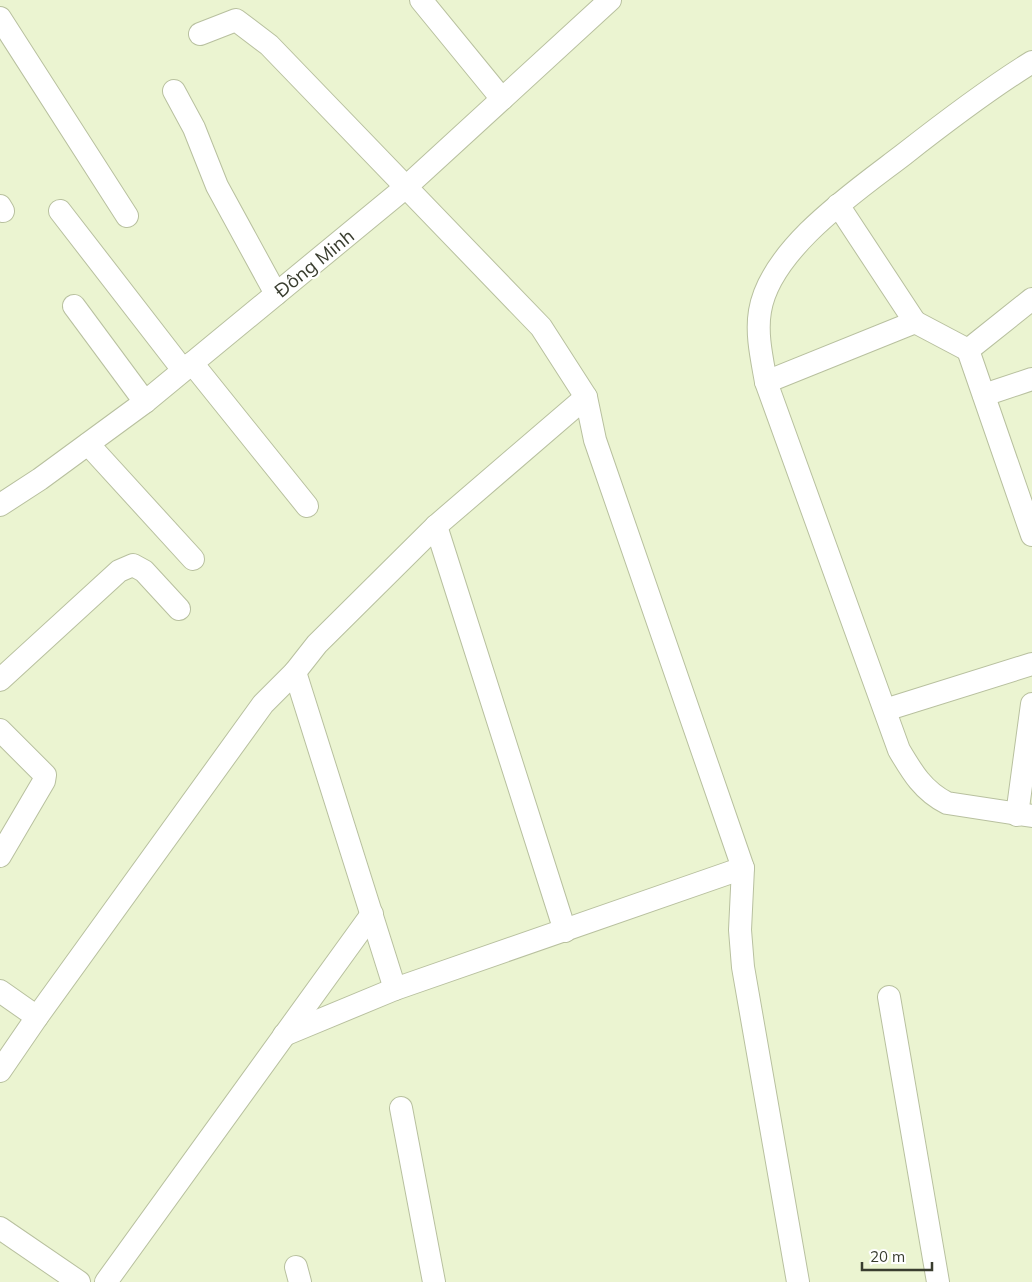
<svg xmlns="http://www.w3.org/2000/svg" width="1032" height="1282" viewBox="0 0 1032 1282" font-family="Mulish,sans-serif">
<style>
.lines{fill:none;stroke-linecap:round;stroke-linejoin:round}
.minor-casing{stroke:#b8c09f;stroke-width:24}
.minor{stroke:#fff;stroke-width:22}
.labels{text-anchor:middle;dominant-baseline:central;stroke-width:4.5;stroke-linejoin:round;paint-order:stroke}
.street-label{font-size:19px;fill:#393d2f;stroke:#fff}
</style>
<rect width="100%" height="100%" fill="#ebf4d1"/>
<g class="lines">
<defs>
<g id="minor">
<polyline points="421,0 502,99"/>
<polyline points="0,18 127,216"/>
<polyline points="200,34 236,20 269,45 541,327 586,397 595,440 743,868 740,930 743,967 798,1282"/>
<path d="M1032 62C987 90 945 122 903 155 856 191 770 249 760 311 756 334 762 359 766 382L899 750C912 772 923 791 947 803L1032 816"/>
<polyline points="174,91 194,128 217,186 276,294"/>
<polyline points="838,205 915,322"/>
<polyline points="0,206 3,211"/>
<polyline points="60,211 183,370"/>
<polyline points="74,306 145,402"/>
<polyline points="968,350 1032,535"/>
<polyline points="192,363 307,506"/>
<polyline points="766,382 915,322 968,350 1032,299"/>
<polyline points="984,395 1032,379"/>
<polyline points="88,444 193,559"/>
<polyline points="0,505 40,479 145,402 406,187 610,0"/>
<polyline points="436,526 565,931"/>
<polyline points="295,672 395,989"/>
<polyline points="0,680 119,571 133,565 144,571 179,609"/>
<polyline points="885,710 1032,664"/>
<polyline points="0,730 45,775 44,781 0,856"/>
<polyline points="1017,815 1032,704"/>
<polyline points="0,991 37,1017"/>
<polyline points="889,997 938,1282"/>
<polyline points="284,1035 395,989 743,868"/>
<polyline points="0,1071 37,1017 263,704 295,672 317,644 436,526 586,397"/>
<polyline points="401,1108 434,1282"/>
<polyline points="0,1228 79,1282"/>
<polyline points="296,1267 300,1282"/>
<polyline points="106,1282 372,914"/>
</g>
</defs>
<use href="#minor" class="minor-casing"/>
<use href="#minor" class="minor"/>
</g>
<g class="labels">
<g class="street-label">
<text transform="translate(314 263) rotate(-39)">Đông Minh</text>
</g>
</g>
<path d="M862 1262v8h70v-8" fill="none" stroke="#393d2f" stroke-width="2.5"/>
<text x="870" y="1262" font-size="15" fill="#393d2f" stroke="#ffffff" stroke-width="4" paint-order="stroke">20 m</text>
</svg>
